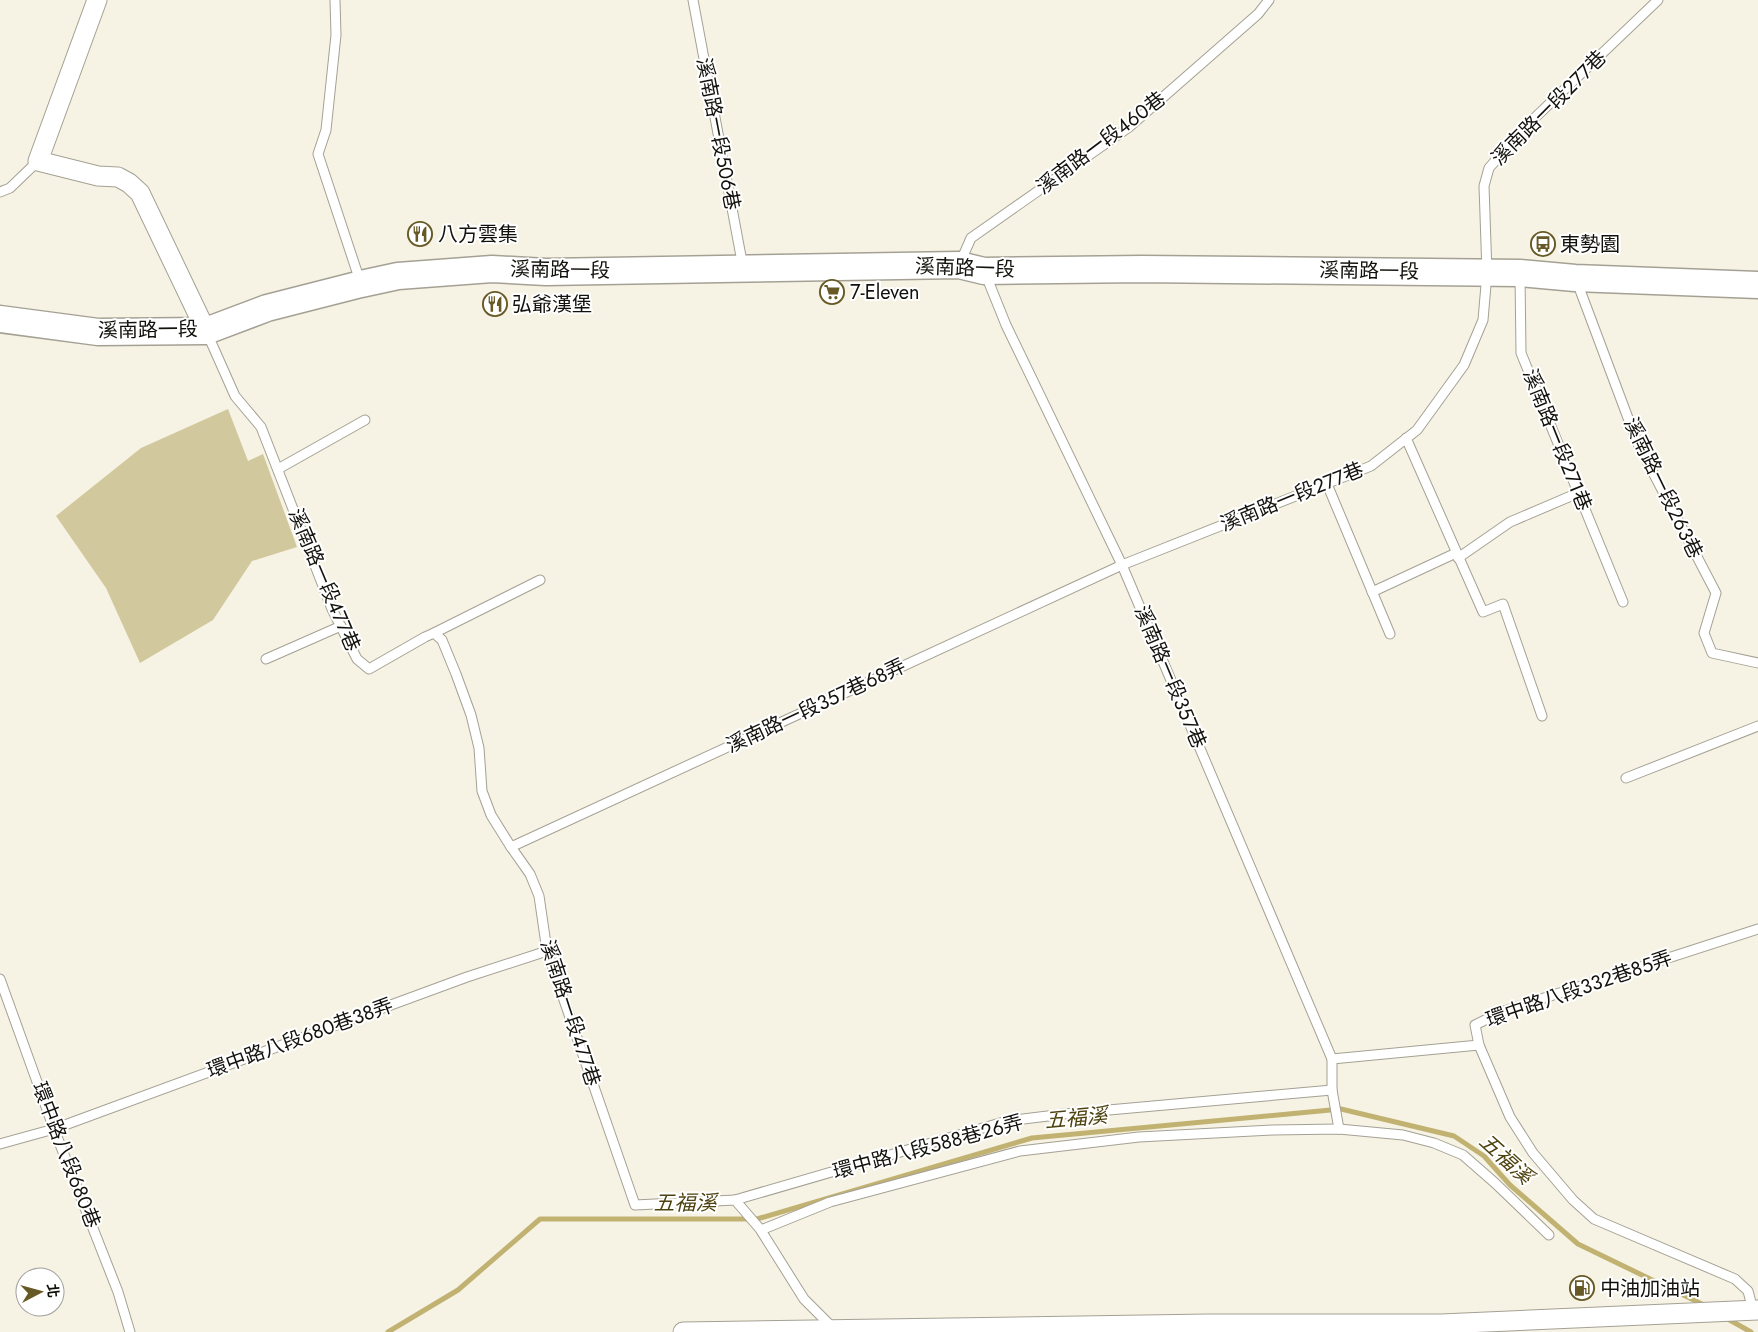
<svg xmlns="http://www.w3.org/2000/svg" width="1758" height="1332" viewBox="0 0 1758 1332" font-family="Jost,'Noto Sans TC',sans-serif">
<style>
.green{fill:#d2c89d}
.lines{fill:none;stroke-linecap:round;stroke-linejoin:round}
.stream{stroke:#c1b272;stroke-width:5}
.service-casing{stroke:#a4a194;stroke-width:11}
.minor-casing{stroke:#a4a194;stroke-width:21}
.secondary-casing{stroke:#a4a194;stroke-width:29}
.service{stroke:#fff;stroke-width:9}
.minor{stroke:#fff;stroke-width:19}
.secondary{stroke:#fff;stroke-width:26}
.labels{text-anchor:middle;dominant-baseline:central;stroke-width:4;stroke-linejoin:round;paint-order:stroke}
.street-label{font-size:20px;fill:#12110c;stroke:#fff}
.poi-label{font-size:20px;fill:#12110c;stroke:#fff;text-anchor:start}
.water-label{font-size:21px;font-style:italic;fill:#4e4310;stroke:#fff}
</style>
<rect width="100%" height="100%" fill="#f6f3e4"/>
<polygon class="green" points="228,409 248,461 263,454 297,547 252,561 213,620 140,663 106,588 56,516 141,448"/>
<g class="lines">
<g class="stream">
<polyline points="1726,1318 1751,1332"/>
<polyline points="388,1332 458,1290 540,1219 757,1219 1032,1138 1341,1109 1454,1136 1484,1156 1510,1185 1578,1244 1706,1306"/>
</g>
<defs>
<g id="service">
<polyline points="335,0 336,35 326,130 318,154 360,281"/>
<polyline points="693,0 743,267"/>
<polyline points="0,192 10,188 38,161"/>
<polyline points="960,263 971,238 1129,127 1258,14 1269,0"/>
<polyline points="985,273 1006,325 1122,565 1332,1059 1332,1090 1339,1129"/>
<polyline points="1520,276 1521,353 1623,602"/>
<polyline points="1577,282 1637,442 1716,593 1704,633 1712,653 1758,663"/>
<polyline points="207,333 235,396 261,427 332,609 357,659 369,669 425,637 434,633 442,640 456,674 471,715 479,748 482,791 491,815 511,847 530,874 539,896 547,951 635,1205 735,1200 760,1229 804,1299 833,1328"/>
<polyline points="1406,438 1483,612 1503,604 1542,716"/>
<polyline points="278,469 365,420"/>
<polyline points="1327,484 1390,634"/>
<polyline points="1458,558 1510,522 1578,493"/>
<polyline points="1372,592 1456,553"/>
<polyline points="434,633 540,580"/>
<polyline points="266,659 341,626"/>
<polyline points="1626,778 1758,726"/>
<polyline points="511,847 1122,565 1371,466 1417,430 1464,365 1483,320 1487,273 1484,186 1489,168 1523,129 1658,0"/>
<polyline points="0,979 54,1129 118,1292 130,1332"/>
<polyline points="1479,1045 1510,1117 1533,1153 1573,1200 1594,1219 1735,1279 1748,1291 1753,1310"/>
<polyline points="1332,1059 1479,1045 1475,1025 1501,1012 1758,929"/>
<polyline points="0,1144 54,1129 467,977 547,951"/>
<polyline points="735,1200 1007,1121 1064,1114 1332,1090"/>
<polyline points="761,1230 830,1202 1020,1151 1139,1137 1273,1130 1339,1129 1403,1135 1434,1143 1463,1155 1495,1183 1549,1235"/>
</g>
<g id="minor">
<polyline points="97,0 38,161 98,176 118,177 129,183 140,193 206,331"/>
<polyline points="683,1332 1208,1324 1441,1324 1758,1310"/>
</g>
<polyline id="secondary" points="0,319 98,332 206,331 267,308 361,284 398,276 492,269 546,272 959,265 984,271 1142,269 1520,273 1575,278 1758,285"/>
</defs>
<use href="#service" class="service-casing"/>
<use href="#minor" class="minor-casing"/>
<use href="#secondary" class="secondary-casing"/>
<use href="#service" class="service"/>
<use href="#minor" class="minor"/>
<use href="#secondary" class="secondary"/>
</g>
<defs>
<symbol id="restaurant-ring" viewBox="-11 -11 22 22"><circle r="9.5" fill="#fff" stroke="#665926" stroke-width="1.5"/><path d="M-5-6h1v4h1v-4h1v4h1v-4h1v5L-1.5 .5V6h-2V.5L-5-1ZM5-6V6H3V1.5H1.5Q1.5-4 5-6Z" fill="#665926"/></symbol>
<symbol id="bus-ring" viewBox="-11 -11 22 22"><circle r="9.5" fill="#fff" stroke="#665926" stroke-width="1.5"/><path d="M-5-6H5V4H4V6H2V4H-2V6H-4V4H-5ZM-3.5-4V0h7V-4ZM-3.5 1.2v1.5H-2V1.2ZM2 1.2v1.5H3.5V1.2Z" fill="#665926"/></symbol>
<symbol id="supermarket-ring" viewBox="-11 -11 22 22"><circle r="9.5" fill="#fff" stroke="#665926" stroke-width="1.5"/><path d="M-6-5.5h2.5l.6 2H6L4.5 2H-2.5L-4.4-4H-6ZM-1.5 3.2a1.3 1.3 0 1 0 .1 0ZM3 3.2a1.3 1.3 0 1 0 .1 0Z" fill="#665926"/></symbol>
<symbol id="fuel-ring" viewBox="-11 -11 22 22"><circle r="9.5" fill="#fff" stroke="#665926" stroke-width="1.5"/><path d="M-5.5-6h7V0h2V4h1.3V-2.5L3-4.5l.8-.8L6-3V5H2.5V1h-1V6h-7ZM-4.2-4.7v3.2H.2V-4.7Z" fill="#665926"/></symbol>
</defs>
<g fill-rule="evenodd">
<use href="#restaurant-ring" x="406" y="220" width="28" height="28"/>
<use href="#bus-ring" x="1529" y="230" width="28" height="28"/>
<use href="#supermarket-ring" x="818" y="278" width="28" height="28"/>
<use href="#restaurant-ring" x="481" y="290" width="28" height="28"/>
<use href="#fuel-ring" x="1568" y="1274" width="28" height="28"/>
</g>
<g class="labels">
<g class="street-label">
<text transform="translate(1549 108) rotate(-45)">溪南路一段277巷</text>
<text transform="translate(718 134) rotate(79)">溪南路一段506巷</text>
<text transform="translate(1101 143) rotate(-37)">溪南路一段460巷</text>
<text transform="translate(965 268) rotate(2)">溪南路一段</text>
<text transform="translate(560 270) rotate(1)">溪南路一段</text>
<text transform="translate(1369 271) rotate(1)">溪南路一段</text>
<text transform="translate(148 330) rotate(-1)">溪南路一段</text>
<text transform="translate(1557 440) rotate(68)">溪南路一段271巷</text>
<text transform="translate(1663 488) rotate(64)">溪南路一段263巷</text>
<text transform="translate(1292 497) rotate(-22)">溪南路一段277巷</text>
<text transform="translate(324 580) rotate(67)">溪南路一段477巷</text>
<text transform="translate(1170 677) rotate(67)">溪南路一段357巷</text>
<text transform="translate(816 706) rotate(-25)">溪南路一段357巷68弄</text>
<text transform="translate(1579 989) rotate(-19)">環中路八段332巷85弄</text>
<text transform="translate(570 1013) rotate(72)">溪南路一段477巷</text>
<text transform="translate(300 1038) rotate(-20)">環中路八段680巷38弄</text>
<text transform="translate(928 1147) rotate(-15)">環中路八段588巷26弄</text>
<text transform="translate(66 1155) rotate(69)">環中路八段680巷</text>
</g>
<g class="poi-label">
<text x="438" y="234">八方雲集</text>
<text x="1560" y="244">東勢園</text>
<text x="850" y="292">7-Eleven</text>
<text x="512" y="304">弘爺漢堡</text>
<text x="1600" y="1288">中油加油站</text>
</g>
<g class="water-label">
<text transform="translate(1076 1118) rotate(-5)">五福溪</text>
<text transform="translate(1506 1159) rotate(42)">五福溪</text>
<text x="685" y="1203">五福溪</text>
</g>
</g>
<g transform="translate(40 1292) rotate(84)"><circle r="24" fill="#ffffff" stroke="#a0a09e"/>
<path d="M0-4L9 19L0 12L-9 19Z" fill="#665926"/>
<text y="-8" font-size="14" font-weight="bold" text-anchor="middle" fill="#12110c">北</text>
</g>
</svg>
